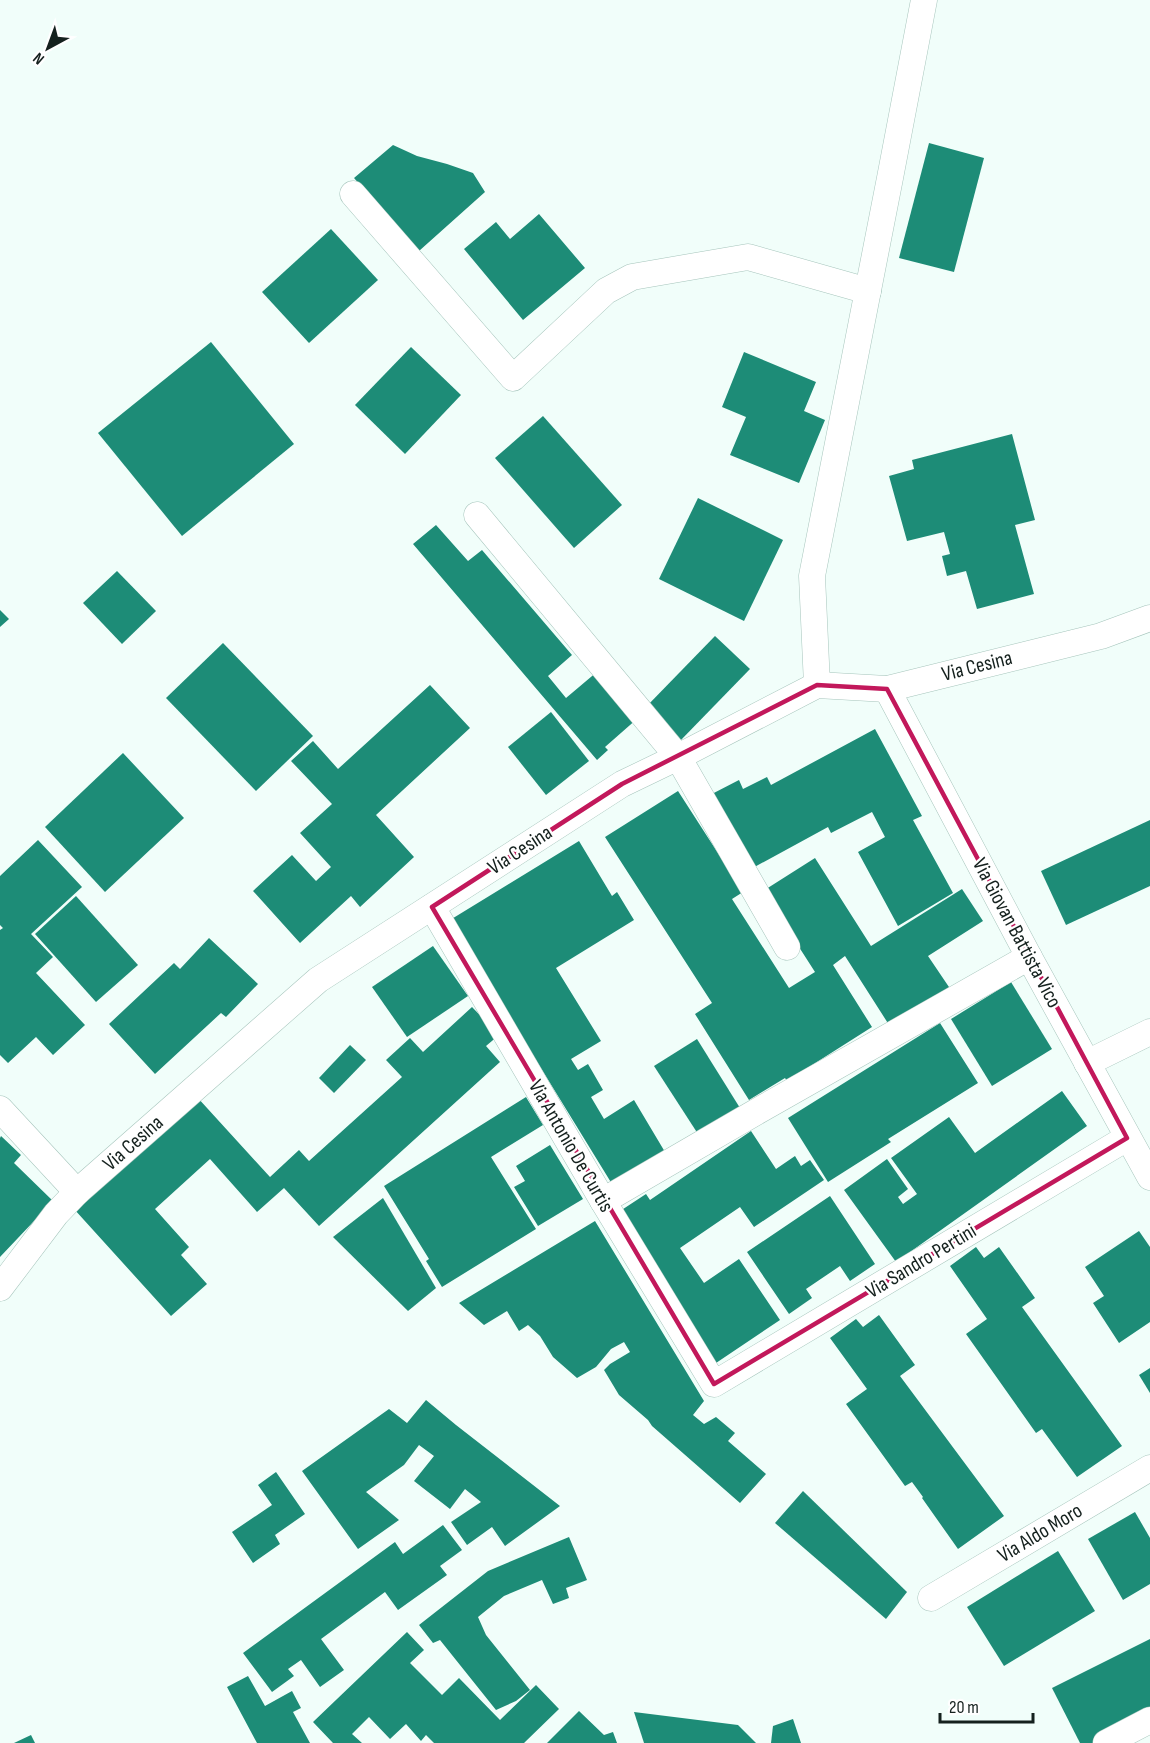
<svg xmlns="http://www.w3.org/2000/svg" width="1150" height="1743" viewBox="0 0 1150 1743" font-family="'Sofia Sans Condensed',sans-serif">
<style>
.building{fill:#1d8c77}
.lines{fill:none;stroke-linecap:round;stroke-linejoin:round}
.street-casing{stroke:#a6c5bc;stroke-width:27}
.street{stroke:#fff;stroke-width:26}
.marked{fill:none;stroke:#c2185b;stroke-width:4.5;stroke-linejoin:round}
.labels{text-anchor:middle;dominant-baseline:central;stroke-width:4.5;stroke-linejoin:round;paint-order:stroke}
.street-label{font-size:21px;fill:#15211e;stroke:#fff}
</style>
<rect width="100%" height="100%" fill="#f1fefa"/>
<g class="building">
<polygon points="929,143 984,158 954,272 899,258"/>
<polygon points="393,145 417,156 447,164 473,173 485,192 419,251 354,178"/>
<polygon points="539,214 585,268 523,320 464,249 496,222 510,239"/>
<polygon points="331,229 378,280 309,343 262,292"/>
<polygon points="211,342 294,444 182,536 98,433"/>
<polygon points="411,347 461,395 405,454 355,405"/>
<polygon points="744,352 816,382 804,411 825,420 799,483 730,455 746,417 722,407"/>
<polygon points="543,416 622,505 574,548 495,458"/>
<polygon points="1012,434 1035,520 1015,525 1034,594 977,609 966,571 947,576 942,556 950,554 944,532 907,541 889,476 914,469 912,460"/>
<polygon points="698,498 783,540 744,621 659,579"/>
<polygon points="436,525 468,561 482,550 572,655 548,676 566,698 598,671 638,718 605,747 608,750 597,760 413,544"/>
<polygon points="117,571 156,611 122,644 83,603"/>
<polygon points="0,610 9,619 0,627"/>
<polygon points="715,636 750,669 680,741 645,708"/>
<polygon points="223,643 313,736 256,791 166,698"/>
<polygon points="430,685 470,728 376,815 414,857 360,907 351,896 300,943 253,891 292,855 316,881 331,867 300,833 332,804 291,761 313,741 338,769"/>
<polygon points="551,712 589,761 546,795 508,747"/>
<polygon points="875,729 922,816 913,820 953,893 898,926 858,852 885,837 872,812 831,833 828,827 749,870 708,796 739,780 743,789 767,777 771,785"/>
<polygon points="123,753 184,818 105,892 45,827"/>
<polygon points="678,791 743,892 732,899 789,988 815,972 763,891 815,858 871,946 962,889 983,921 928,956 951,990 891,1028 845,956 833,965 872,1027 787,1081 785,1078 749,1100 695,1014 712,1003 605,837"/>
<polygon points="1150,820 1150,886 1066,925 1041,871"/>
<polygon points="38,840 82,887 31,934 53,957 36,973 85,1025 53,1055 36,1037 8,1063 0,1055 0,930 3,928 0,925 0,876"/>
<polygon points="579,841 612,896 617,892 634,920 556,968 601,1041 571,1059 578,1070 588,1064 603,1090 591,1097 604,1119 634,1100 665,1152 612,1184 450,920"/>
<polygon points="76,896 138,965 96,1002 35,934"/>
<polygon points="209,938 258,984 226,1017 221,1013 155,1074 109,1024 174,963 180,969"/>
<polygon points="433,946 468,996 407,1037 372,987"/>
<polygon points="1011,982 1052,1049 992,1086 951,1019"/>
<polygon points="472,1007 499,1035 486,1046 500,1062 319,1226 284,1188 257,1212 210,1159 155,1209 189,1247 181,1255 207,1284 171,1316 74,1209 197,1097 270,1177 299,1150 309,1161 402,1077 386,1060 410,1038 423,1052"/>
<polygon points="940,1023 978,1083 888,1139 891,1142 828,1182 788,1118"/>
<polygon points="697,1039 740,1108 698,1134 654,1066"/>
<polygon points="350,1045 366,1060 334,1093 319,1078"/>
<polygon points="1062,1091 1087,1126 896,1262 844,1190 887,1159 908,1189 898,1197 903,1204 917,1194 891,1158 949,1117 975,1153"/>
<polygon points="526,1097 543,1125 491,1157 536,1229 442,1287 426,1261 429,1259 384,1186"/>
<polygon points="751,1131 776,1169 795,1156 801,1166 810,1160 824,1180 754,1227 740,1207 680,1248 704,1283 739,1259 780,1320 716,1363 614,1215 646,1194 650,1200"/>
<polygon points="1,1136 21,1155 14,1163 53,1201 0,1257 0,1138"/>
<polygon points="550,1145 583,1199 538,1226 514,1187 525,1181 516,1166"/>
<polygon points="830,1196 875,1264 850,1281 840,1266 806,1289 812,1298 789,1314 747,1252"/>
<polygon points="383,1198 436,1288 408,1311 333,1237"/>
<polygon points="595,1221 704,1401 693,1415 704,1424 716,1417 735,1433 728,1441 766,1474 740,1503 652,1426 648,1420 619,1395 604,1370 610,1364 630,1352 624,1342 611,1349 596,1367 577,1378 553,1357 540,1336 528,1325 519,1331 507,1311 484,1325 459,1303"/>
<polygon points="1139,1231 1150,1247 1150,1322 1119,1343 1093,1303 1104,1296 1085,1267"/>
<polygon points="976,1247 984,1258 999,1247 1035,1298 1022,1307 1122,1446 1077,1477 1042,1429 1036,1433 966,1334 987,1319 950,1266"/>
<polygon points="879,1315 915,1365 900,1376 1004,1516 958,1549 922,1498 923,1497 912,1482 905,1486 846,1404 867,1389 830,1338 856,1319 863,1327"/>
<polygon points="1150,1368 1150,1393 1139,1375"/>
<polygon points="426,1400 456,1425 560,1506 505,1546 492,1527 467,1545 451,1522 481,1502 465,1489 450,1509 414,1481 434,1456 419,1445 404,1465 366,1492 399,1520 358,1549 302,1471 389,1409 407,1423"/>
<polygon points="276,1472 305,1514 275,1535 280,1544 253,1563 232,1532 272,1505 258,1485"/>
<polygon points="803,1491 907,1592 886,1619 775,1523"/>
<polygon points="1135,1512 1150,1538 1150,1584 1123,1600 1088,1539"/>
<polygon points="443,1525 462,1550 440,1566 447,1575 398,1610 385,1592 321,1639 344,1670 320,1687 301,1660 288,1669 294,1676 272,1692 243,1653 395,1542 403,1554"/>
<polygon points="569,1537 587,1580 566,1588 569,1598 553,1604 542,1580 504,1596 478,1617 486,1635 530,1690 516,1701 496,1710 440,1640 433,1643 419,1625 488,1571"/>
<polygon points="1058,1551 1095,1611 1004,1666 967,1607"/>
<polygon points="407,1632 424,1650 410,1663 442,1695 459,1678 500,1720 536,1685 559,1709 524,1743 434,1743 426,1735 421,1741 406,1724 390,1739 369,1717 352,1734 362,1743 333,1743 313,1722"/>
<polygon points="1150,1639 1150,1718 1104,1743 1080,1743 1052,1688"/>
<polygon points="248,1676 265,1706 292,1691 301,1708 293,1712 310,1743 257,1743 227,1687"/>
<polygon points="579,1711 604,1735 613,1732 617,1743 547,1743"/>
<polygon points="634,1712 738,1725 756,1743 644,1743"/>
<polygon points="793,1719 801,1743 771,1743 773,1726"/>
<polygon points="31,1735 35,1743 14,1743"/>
</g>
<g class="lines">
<defs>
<g id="street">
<polyline points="353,194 513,378 606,291 632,277 748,257 868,291"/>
<polyline points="477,515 678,757 787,947"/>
<polyline points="817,685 812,576 890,178 924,0"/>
<polyline points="887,689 1029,957 1150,1177"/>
<polyline points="432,907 603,1201 714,1384 1127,1138"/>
<polyline points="1087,1063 1150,1032"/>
<polyline points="0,1109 77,1192"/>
<polyline points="603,1201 763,1108 1029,957"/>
<polyline points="0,1288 56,1214 77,1192 318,980 622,784 678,757 817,685 887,689 1101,636 1150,618"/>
<polyline points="931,1598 1150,1468"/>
<polyline points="1106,1743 1150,1720"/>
</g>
</defs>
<use href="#street" class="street-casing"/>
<use href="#street" class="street"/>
</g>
<path class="marked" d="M817 685 887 689 1127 1138 714 1384 432 907 622 784Z"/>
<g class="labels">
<g class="street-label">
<text transform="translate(977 666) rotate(-14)">Via Cesina</text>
<text transform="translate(520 850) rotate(-33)">Via Cesina</text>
<text transform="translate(1017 933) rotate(62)">Via Giovan Battista Vico</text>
<text transform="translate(133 1143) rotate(-41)">Via Cesina</text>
<text transform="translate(571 1146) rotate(60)">Via Antonio De Curtis</text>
<text transform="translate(921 1261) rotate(-31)">Via Sandro Pertini</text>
<text transform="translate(1040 1533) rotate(-31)">Via Aldo Moro</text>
</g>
</g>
<g transform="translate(48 48) rotate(221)" stroke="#ffffff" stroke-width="4.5" paint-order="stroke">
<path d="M0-4.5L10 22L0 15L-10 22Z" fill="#15211e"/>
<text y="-9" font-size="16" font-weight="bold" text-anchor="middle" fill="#15211e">N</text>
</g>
<path d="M940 1713v9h93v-9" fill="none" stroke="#15211e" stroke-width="3"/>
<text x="949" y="1713" font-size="18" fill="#15211e" stroke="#ffffff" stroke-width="4.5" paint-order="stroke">20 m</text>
</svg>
